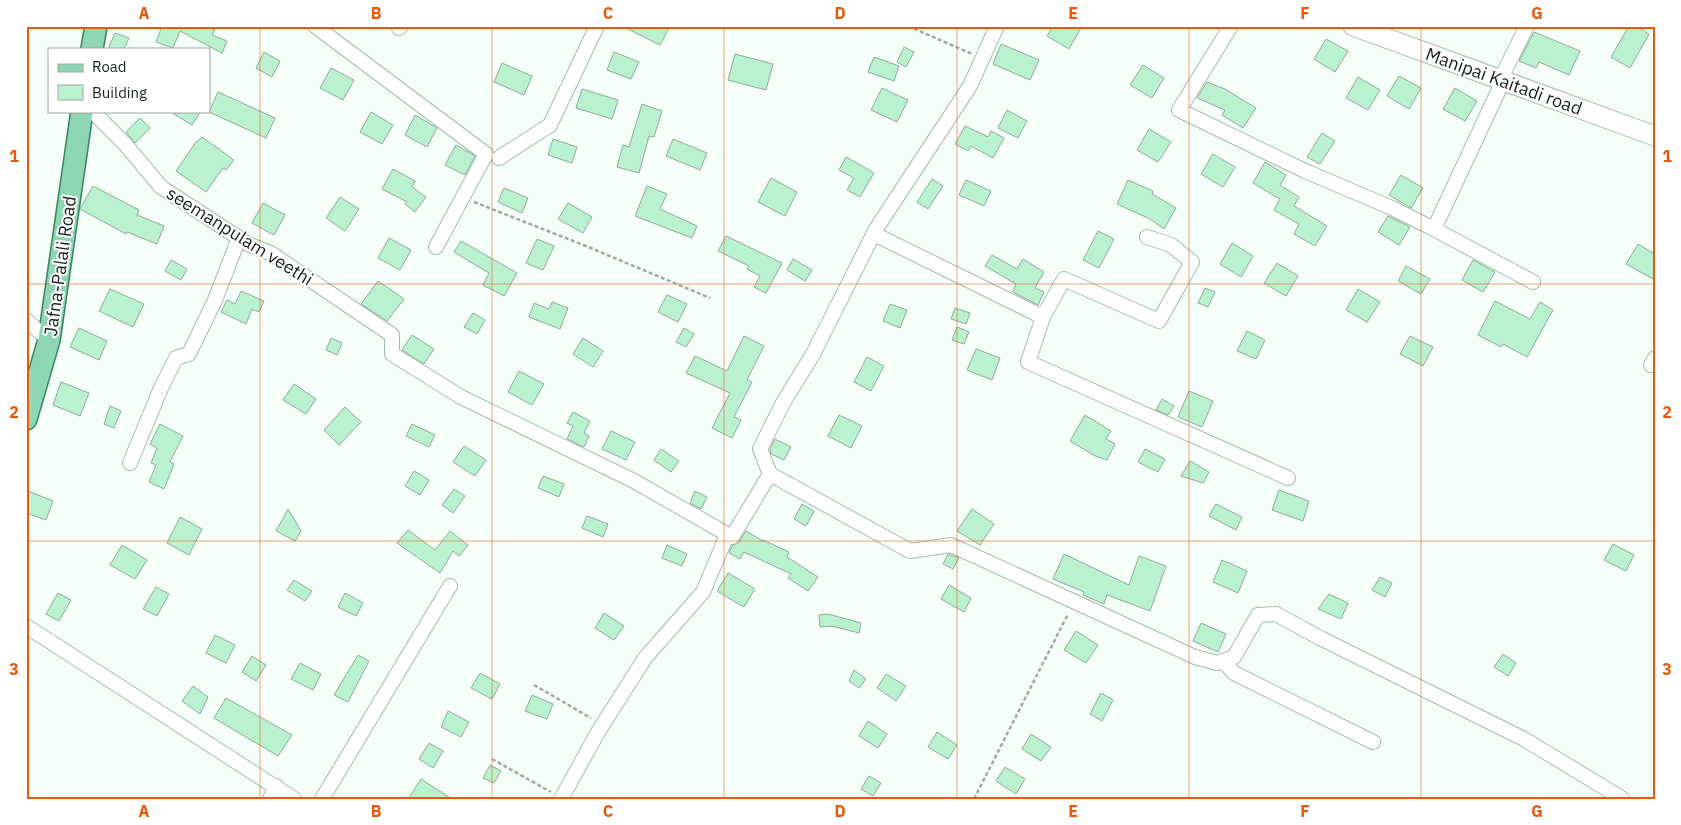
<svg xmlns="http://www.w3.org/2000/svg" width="1681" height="825" viewBox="0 0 1681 825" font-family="'IBM Plex Sans',sans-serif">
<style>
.building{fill:#baf2d0;stroke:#92a89a}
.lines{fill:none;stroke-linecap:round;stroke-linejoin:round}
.street-casing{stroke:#a5bbad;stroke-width:16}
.secondary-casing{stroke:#a5bbad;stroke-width:21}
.primary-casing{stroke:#35845c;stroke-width:24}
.path{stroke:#a0a9a3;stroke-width:2.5;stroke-dasharray:4 2.5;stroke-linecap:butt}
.street{stroke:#fff;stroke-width:14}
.secondary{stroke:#fff;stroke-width:19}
.primary{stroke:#8fd6b3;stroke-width:21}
.grid{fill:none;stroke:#e8590c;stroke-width:1;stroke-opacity:0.55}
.labels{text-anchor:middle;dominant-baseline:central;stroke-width:4;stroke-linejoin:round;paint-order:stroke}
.street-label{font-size:18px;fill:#171f1a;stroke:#fff}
.neatline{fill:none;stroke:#e8590c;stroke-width:2}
.grid-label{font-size:16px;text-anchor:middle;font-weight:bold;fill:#e8590c}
</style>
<rect width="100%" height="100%" fill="#f5fef8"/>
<g class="building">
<polygon points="162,26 206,26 215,30 212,35 227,41 222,53 180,31 173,48 156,42"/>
<polygon points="622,26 670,26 660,45"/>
<polygon points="1053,26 1082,26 1069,49 1047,36"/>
<polygon points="1629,26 1636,26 1649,34 1630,68 1611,57"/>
<polygon points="1534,32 1580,51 1569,75 1539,62 1536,68 1519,61"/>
<polygon points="115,33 129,38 124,49 108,49"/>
<polygon points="1326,39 1348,51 1335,72 1314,59"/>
<polygon points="1001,44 1039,60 1030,80 993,64"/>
<polygon points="904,47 914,52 906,67 897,62"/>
<polygon points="264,52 280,61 272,77 256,68"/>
<polygon points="614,52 639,62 631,79 607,70"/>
<polygon points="735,54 773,64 766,90 728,80"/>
<polygon points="874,57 899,66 894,81 868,72"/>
<polygon points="502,63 532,76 524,95 494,82"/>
<polygon points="1143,65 1164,78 1152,98 1130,85"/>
<polygon points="331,68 354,80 343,100 320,88"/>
<polygon points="1399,76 1421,88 1409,109 1387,96"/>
<polygon points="1358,77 1380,90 1368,110 1346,98"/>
<polygon points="1207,82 1225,89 1256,108 1243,128 1222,115 1225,110 1197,98"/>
<polygon points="882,88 908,100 897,122 871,110"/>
<polygon points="1455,88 1477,101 1465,121 1443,109"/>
<polygon points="582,89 618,100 612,119 576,108"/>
<polygon points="218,92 275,118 266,138 209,112"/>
<polygon points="642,104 662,111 654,137 649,136 639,173 617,167 623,145 629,147"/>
<polygon points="1007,110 1027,121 1018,138 998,128"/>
<polygon points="169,111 201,111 192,125"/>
<polygon points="371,112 393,125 382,144 360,132"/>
<polygon points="415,115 437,128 427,147 405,135"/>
<polygon points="140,118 150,128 135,143 126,132"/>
<polygon points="965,126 988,137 991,131 1004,138 993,158 971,146 968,151 955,144"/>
<polygon points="1149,129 1171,142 1158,162 1137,150"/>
<polygon points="1322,133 1335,141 1320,164 1307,157"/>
<polygon points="202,137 234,160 226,170 223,168 206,192 176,171 196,142"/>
<polygon points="553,139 577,147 572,163 548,155"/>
<polygon points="673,139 707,153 700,170 666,156"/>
<polygon points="456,145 475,156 465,175 445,165"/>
<polygon points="1213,154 1235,167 1223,187 1201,174"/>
<polygon points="846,157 874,173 860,197 847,190 854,178 839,170"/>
<polygon points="1265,162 1286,175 1280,185 1299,197 1294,206 1327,226 1315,246 1294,234 1299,224 1274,210 1280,199 1253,183"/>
<polygon points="393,169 415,181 412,187 426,197 415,212 405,204 407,202 382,189"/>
<polygon points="1401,175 1423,188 1411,208 1389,195"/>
<polygon points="771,178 797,192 785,216 758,202"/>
<polygon points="932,179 943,186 928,209 917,202"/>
<polygon points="966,180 991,191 984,206 959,195"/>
<polygon points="1128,180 1153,191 1152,194 1176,208 1164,229 1150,219 1117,204"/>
<polygon points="93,186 139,210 137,215 164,226 157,244 127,232 126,234 80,209"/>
<polygon points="647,186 667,194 660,209 697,226 692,238 635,216"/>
<polygon points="504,188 528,198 522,213 498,202"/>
<polygon points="340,197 359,209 345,231 326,218"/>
<polygon points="263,203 285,215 274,235 252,223"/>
<polygon points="568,203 592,217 583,233 558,219"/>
<polygon points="1388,216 1410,227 1399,245 1378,232"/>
<polygon points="1098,231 1114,239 1099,268 1083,260"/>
<polygon points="726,236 782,263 766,293 754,287 760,276 747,269 749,266 718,251"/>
<polygon points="389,238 411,250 400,270 378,258"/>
<polygon points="537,239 554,246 543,270 526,263"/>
<polygon points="461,241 517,273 504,296 483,285 489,273 454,252"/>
<polygon points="1232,243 1253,256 1241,277 1220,264"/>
<polygon points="1638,244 1655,254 1655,280 1626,264"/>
<polygon points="992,255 1017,269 1023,259 1044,272 1035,288 1044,292 1038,305 1013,292 1016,284 985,266"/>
<polygon points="793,259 812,270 805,281 787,270"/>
<polygon points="171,260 187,269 181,280 165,271"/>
<polygon points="1473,260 1495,272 1483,292 1462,280"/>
<polygon points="1277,263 1298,276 1286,296 1264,283"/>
<polygon points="1406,266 1430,279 1421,294 1398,281"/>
<polygon points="378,281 404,299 387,321 361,304"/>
<polygon points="1205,288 1215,292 1208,307 1198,303"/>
<polygon points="110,289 144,304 133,327 99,311"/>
<polygon points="1358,289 1380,302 1367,322 1346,310"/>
<polygon points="241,291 264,301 259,312 252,309 246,324 221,312 227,300 235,304"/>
<polygon points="667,295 687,304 678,322 658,312"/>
<polygon points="1495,301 1530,319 1540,302 1553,310 1527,357 1503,344 1501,347 1478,335"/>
<polygon points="552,302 568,308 560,329 529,317 534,303 549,309"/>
<polygon points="890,304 907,310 900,328 883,321"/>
<polygon points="955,308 970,313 966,324 951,319"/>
<polygon points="473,313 485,320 477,334 464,327"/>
<polygon points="957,327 969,332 964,344 952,340"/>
<polygon points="79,328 107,341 99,360 70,347"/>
<polygon points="684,328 694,334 686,347 676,342"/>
<polygon points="1247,331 1265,340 1256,359 1237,351"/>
<polygon points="412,335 434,349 424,364 402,350"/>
<polygon points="744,336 764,346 747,380 752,382 734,417 741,420 732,438 712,428 730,393 686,373 695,356 727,371"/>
<polygon points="1410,336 1433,347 1423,366 1400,354"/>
<polygon points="331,338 342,343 337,355 326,350"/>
<polygon points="583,338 603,351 593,367 573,354"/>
<polygon points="976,349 1000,358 992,380 967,370"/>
<polygon points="867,357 884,366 871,391 854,382"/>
<polygon points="519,371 544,384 532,405 508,392"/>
<polygon points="61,382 89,393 80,416 53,405"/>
<polygon points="294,384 316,399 306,414 283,400"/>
<polygon points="1189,391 1213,401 1202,427 1178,417"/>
<polygon points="1162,399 1174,406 1168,415 1156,410"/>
<polygon points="110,406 121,411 114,428 104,424"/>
<polygon points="345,407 361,422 339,445 324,430"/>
<polygon points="573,412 590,421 584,433 589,436 584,447 567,439 573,426 567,423"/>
<polygon points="839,415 862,426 851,448 828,436"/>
<polygon points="1085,415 1111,431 1106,439 1115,444 1107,460 1095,456 1070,441"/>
<polygon points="160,424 183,436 170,462 174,464 164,489 149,482 156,465 151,463 157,448 150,444"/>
<polygon points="412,424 435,435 429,447 406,436"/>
<polygon points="611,431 635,442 626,460 602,449"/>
<polygon points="775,439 791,447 784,460 771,454 770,449"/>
<polygon points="464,446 486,460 475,476 453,462"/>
<polygon points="661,449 679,461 671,472 654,460"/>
<polygon points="1145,449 1165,459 1158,472 1138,462"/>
<polygon points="1190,461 1209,472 1203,483 1181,476"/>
<polygon points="414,471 429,480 420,495 405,486"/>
<polygon points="543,476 564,484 559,497 538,488"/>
<polygon points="454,489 465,496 453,513 442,505"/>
<polygon points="26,490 53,501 46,520 26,513"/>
<polygon points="1279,490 1309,501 1303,521 1272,510"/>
<polygon points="695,491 707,497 701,509 690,503"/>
<polygon points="802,504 814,511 806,526 794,519"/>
<polygon points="1216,504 1242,517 1236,530 1209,516"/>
<polygon points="288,509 301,531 295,541 276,531"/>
<polygon points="972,509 994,524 980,545 957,531"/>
<polygon points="587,516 608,524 603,537 582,528"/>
<polygon points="180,517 202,529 189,555 167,543"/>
<polygon points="408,530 435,550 450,531 468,545 459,556 453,551 440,573 397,543"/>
<polygon points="746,531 763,541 763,540 789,552 787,557 818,577 808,591 788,578 791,574 744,552 740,559 729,553 732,546 739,542"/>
<polygon points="1613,544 1634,555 1626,571 1604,560"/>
<polygon points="122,545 147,560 135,579 110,565"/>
<polygon points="667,545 687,554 682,566 662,558"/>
<polygon points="948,554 959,558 953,569 943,564"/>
<polygon points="1064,554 1129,585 1139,556 1166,566 1150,611 1107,595 1104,604 1083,595 1084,592 1053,579"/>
<polygon points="1222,560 1247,571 1238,593 1213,582"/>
<polygon points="728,573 755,589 744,607 717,591"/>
<polygon points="1380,577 1392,583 1385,597 1372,590"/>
<polygon points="294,580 312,591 305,601 287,590"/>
<polygon points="949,585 971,598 964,612 941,599"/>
<polygon points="156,587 169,594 157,616 143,609"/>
<polygon points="58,593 71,600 59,621 46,614"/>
<polygon points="345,593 363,603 356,616 338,607"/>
<polygon points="1329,594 1348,603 1341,619 1318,609"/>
<polygon points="604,613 624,626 614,640 595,628"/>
<polygon points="828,614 861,623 859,633 832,626 820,627 819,615"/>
<polygon points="1201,623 1226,634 1218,652 1193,641"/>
<polygon points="1076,631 1098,645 1086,663 1064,650"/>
<polygon points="215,635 235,645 226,663 206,653"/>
<polygon points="1503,654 1516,663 1508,676 1494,667"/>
<polygon points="358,655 369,661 348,702 334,695"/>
<polygon points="252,656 266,665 256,681 242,672"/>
<polygon points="300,663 321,674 313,690 291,679"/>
<polygon points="854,670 866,679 859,688 849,681"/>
<polygon points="480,673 500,684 492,699 471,688"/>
<polygon points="886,674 906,686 896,701 877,688"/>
<polygon points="193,686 208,697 200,714 182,701"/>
<polygon points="1101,693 1113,700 1102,721 1090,714"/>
<polygon points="532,695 553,704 547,719 525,711"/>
<polygon points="226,698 292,735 278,756 214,718"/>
<polygon points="448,711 469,722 461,737 441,727"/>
<polygon points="868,721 887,734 878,748 859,736"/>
<polygon points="937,732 957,745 948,759 928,747"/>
<polygon points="1031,734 1051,747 1041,761 1022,749"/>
<polygon points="429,743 443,751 433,768 419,759"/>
<polygon points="490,765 501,771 494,783 483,778"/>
<polygon points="1005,767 1025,779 1016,794 996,781"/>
<polygon points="869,776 881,783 873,796 861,789"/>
<polygon points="421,779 452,799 408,799"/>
</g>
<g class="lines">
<defs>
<g id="street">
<polyline points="315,26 486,154 436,247"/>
<polyline points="1231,26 1179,110 1305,171 1392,208 1434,229"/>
<polyline points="399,28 401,26"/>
<polyline points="1500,80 1527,26"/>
<polyline points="1503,81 1434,229 1533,282"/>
<polyline points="92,111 125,144 161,187 248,244 272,254 392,335 392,354 461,397 634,481 732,537 770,474 760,449 783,403 813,354 876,229 970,86 997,26"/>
<polyline points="499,158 550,125 597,26"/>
<polyline points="874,234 1043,317 1028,362 1288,478"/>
<polyline points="1043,317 1064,279 1159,321 1192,262 1171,245 1147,237"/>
<polyline points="26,320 49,340"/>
<polyline points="1651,365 1655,358"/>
<polyline points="130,463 161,388 176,358 189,354 215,300 239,238"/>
<polyline points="770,474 910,551 951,545 1195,657 1217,663 1234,657 1258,615 1276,614 1320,638 1524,739 1623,799"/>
<polyline points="26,626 294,799"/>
<polyline points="1223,661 1234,673 1373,742"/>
<polyline points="270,799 276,786"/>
<polyline points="322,799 450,586"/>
<polyline points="561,799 598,732 645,658 703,592 727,535"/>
</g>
<polyline id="secondary" points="1353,26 1655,136"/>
<g id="primary">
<polyline points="92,49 96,26"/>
<polyline points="26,419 49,340 82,111"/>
</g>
</defs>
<use href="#street" class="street-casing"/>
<use href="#secondary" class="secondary-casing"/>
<use href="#primary" class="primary-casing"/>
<g class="path">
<polyline points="908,26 972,54"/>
<polyline points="474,202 586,246 710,298"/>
<polyline points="534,685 591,718"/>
<polyline points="492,759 551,792"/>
<polyline points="974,799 1068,614"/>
</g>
<use href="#street" class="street"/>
<use href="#secondary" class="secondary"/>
<use href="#primary" class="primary"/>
</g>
<path class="grid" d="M260 26V799M492 26V799M724 26V799M957 26V799M1189 26V799M1421 26V799M26 284H1655M26 541H1655"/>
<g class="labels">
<g class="street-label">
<text transform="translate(1504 81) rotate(20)">Manipai Kaitadi road</text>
<text transform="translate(240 236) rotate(32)">seemanpulam veethi</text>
<text transform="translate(60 266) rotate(-82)">Jafna-Palali Road</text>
</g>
</g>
<rect width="1681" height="825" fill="none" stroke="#ffffff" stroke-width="55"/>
<rect x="48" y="48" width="162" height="65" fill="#ffffff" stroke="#a2a5a3"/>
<rect x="58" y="64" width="25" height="8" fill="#8fd6b3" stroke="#a2a5a3"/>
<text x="92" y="72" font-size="15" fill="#171f1a">Road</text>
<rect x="58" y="85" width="25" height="15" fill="#baf2d0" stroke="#a2a5a3"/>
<text x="92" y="98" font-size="15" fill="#171f1a">Building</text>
<rect x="28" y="28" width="1626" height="770" class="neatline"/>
<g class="grid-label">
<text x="144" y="19">A</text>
<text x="376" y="19">B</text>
<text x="608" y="19">C</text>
<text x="840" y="19">D</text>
<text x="1073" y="19">E</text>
<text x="1305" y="19">F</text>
<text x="1537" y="19">G</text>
<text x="14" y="162">1</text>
<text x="1667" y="162">1</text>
<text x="14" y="418">2</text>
<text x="1667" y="418">2</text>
<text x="14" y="675">3</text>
<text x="1667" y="675">3</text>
<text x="144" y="817">A</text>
<text x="376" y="817">B</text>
<text x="608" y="817">C</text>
<text x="840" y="817">D</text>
<text x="1073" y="817">E</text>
<text x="1305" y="817">F</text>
<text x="1537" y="817">G</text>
</g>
</svg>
